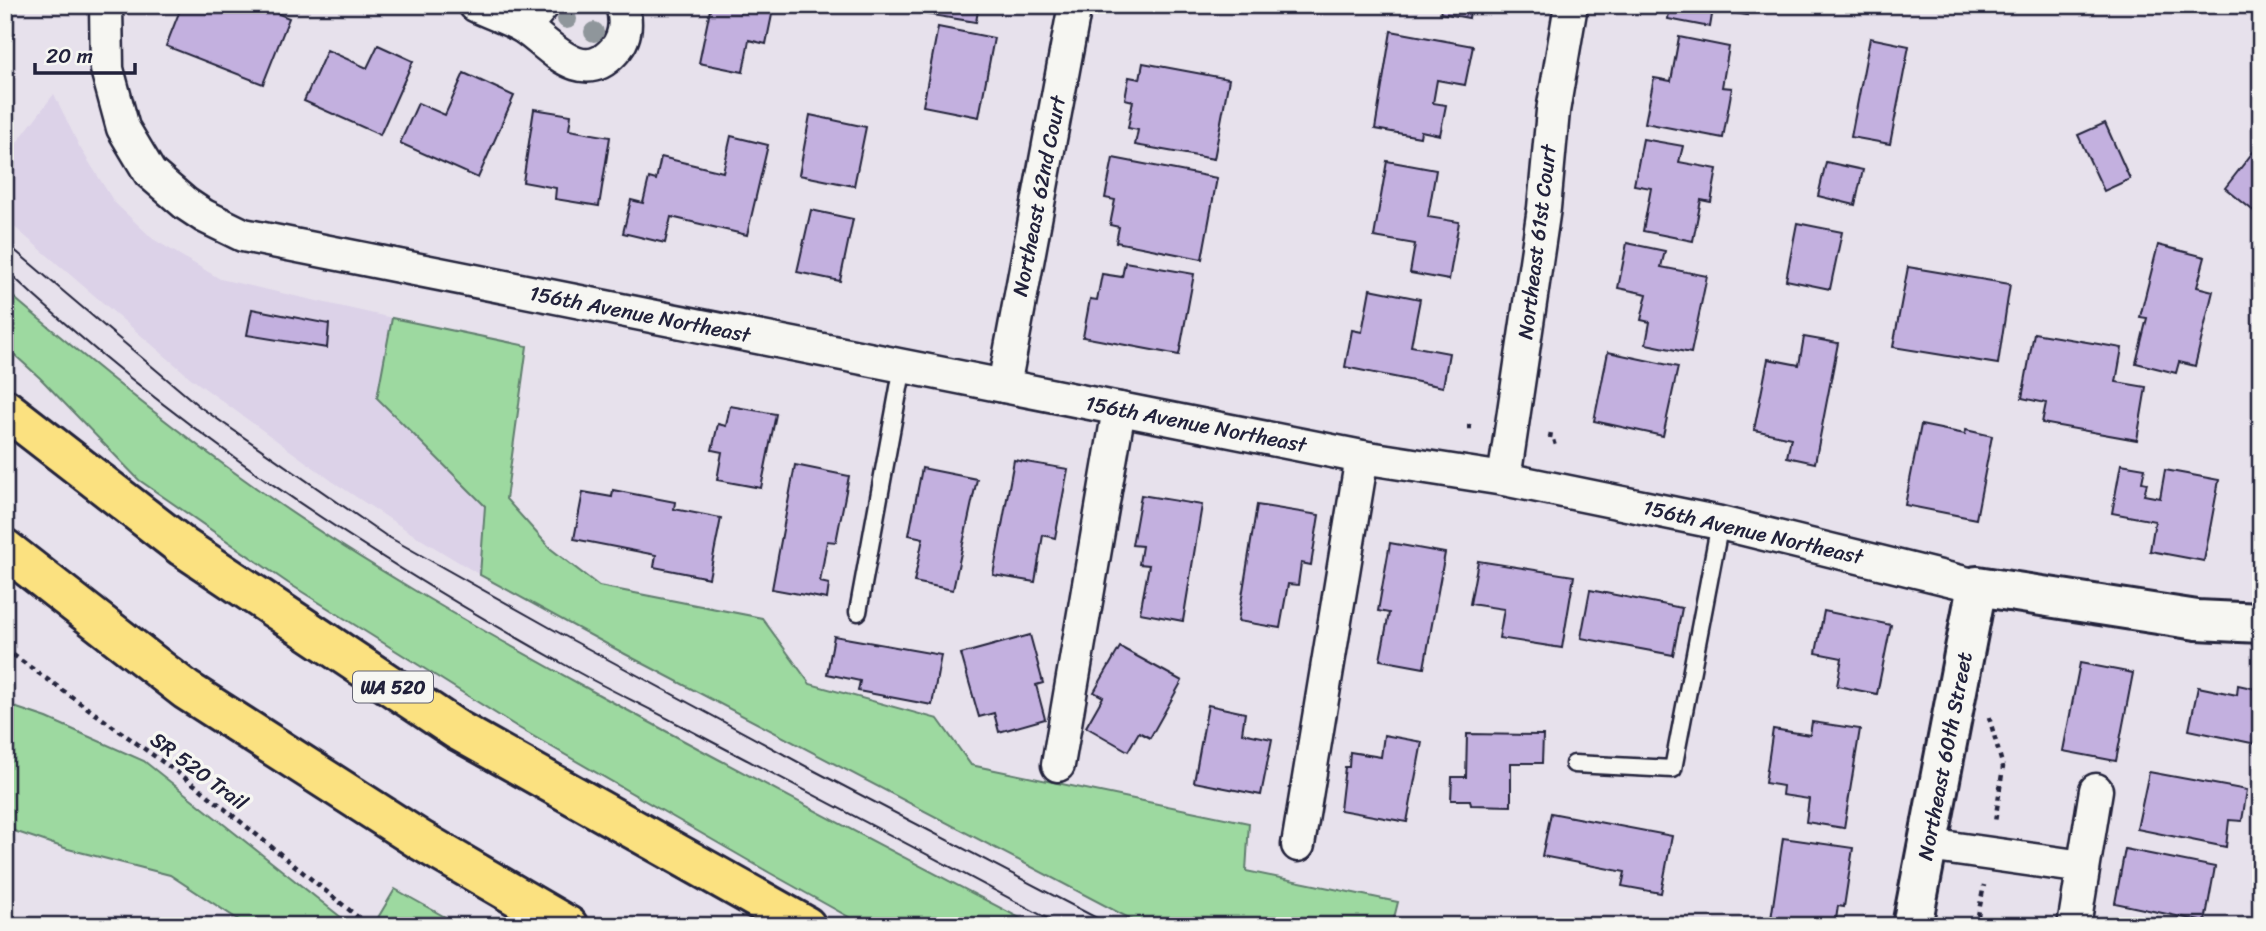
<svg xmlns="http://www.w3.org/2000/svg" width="2266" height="931" viewBox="0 0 2266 931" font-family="Sriracha,sans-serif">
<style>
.built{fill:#dcd2e8}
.green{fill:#9dd9a0;stroke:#607e6e;stroke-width:2}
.building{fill:#c3b0df;stroke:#22223b;stroke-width:2}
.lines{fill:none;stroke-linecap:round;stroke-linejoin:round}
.lane-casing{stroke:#22223b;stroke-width:21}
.street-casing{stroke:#22223b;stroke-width:37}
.secondary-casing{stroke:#22223b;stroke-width:44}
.highway-casing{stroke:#22223b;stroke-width:44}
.path{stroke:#22223b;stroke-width:4.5;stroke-dasharray:5 5;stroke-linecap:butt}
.lane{stroke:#f6f6f2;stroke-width:16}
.street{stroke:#f6f6f2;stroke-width:32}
.secondary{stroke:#f6f6f2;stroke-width:38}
.highway{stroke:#fbe180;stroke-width:38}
.tram{stroke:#22223b;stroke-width:2}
.tree{fill:#8f969b}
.labels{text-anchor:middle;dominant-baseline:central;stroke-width:7;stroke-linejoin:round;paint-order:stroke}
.shield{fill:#f6f6f2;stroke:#626272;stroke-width:2}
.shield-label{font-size:19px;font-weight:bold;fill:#22223b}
.street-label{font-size:21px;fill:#22223b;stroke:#f6f6f2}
</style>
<rect width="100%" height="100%" fill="#e7e1ec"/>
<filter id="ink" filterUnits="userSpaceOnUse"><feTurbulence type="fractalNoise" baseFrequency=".0143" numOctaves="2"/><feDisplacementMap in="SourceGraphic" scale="14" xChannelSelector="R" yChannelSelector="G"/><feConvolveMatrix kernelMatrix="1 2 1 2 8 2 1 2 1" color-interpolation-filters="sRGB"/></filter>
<g filter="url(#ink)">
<polygon class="built" points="54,94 79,146 114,202 153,239 220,279 392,318 377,398 485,506 480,575 414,535 332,481 192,379 5,219 5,158"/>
<g class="green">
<path d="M5 290C87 360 171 428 259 490 362 563 472 625 583 686 732 768 884 847 1035 926H865L770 873 519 728 288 583 139 480 40 378 5 346Z"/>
<polygon points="392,318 527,346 506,499 551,549 599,586 762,618 810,684 938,719 971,765 1249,823 1246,871 1398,902 1392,926 1144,926 625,654 480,575 485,506 377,398"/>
<polygon points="5,704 47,718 144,761 352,926 248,926 170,875 68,849 5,828"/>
<polygon points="395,889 461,926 373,926"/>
</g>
<g class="building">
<polygon points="175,5 257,5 289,18 263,84 166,46 180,10 174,7"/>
<polygon points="711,5 774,5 766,44 749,40 743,72 699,63"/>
<polygon points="914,5 979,5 976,22 913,12"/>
<polygon points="1442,5 1471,5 1469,18 1440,13"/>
<polygon points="1670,5 1748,5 1747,15 1713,9 1710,27 1668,19"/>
<polygon points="938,27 994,38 979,117 923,106"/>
<polygon points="1391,31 1473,46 1465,85 1437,80 1433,103 1446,105 1440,135 1421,131 1420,137 1375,129"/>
<polygon points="1679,37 1729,47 1722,87 1732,88 1723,138 1645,123 1654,78 1671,81"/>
<polygon points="1870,38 1909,46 1890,144 1851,137"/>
<polygon points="378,45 413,61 380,135 304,101 327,50 367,68"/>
<polygon points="1143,63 1229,79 1214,159 1135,145 1138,130 1128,128 1133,101 1125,99 1129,77 1140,79"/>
<polygon points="464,73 514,96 478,178 400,143 418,103 445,115"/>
<polygon points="534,109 571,115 569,130 610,137 599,206 555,199 556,188 523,182"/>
<polygon points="810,115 866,127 854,186 799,175"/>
<polygon points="2105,123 2130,179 2104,191 2078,135"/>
<polygon points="731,136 768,145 747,235 671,217 665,243 623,233 631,200 643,203 649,178 656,180 661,157 723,172"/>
<polygon points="1643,139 1683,146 1679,162 1717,169 1711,202 1701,200 1693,241 1643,231 1651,188 1634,185"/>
<polygon points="2261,142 2261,217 2225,188"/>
<polygon points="1113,158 1217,178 1202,259 1116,242 1119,227 1110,225 1115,200 1105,198"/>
<polygon points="1387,161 1436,170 1428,217 1459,222 1449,280 1410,273 1415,244 1374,237"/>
<polygon points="1826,162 1863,170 1855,205 1818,196"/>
<polygon points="811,210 853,219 840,281 797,272"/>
<polygon points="1797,223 1842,232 1830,289 1786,280"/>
<polygon points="1627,243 1665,251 1661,267 1707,276 1691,353 1646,344 1650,322 1641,320 1647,294 1618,288"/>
<polygon points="2158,245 2205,257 2197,287 2213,291 2195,366 2179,362 2176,373 2136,363 2147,318 2140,317"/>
<polygon points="1125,262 1194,274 1179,355 1083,337 1090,299 1097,300 1102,274 1122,277"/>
<polygon points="1908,267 2010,284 1998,364 1893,347"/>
<polygon points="1370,289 1420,299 1411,346 1449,353 1443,387 1345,367 1352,330 1362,332"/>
<polygon points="252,309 329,324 327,348 247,335"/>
<polygon points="2034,333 2122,348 2116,382 2146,387 2137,440 2042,423 2046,403 2022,398"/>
<polygon points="1804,337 1838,343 1815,463 1787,457 1791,438 1754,430 1768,359 1799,365"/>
<polygon points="1608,352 1678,367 1663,436 1594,421"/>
<polygon points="730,406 776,414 761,488 717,480 722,452 712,450 718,424 726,426"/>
<polygon points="1921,425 1965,434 1966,430 1992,436 1976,519 1905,505"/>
<polygon points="1014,460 1068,469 1055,538 1043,535 1035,582 993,575"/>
<polygon points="2121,464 2145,468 2142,482 2147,483 2144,495 2160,498 2165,470 2219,480 2204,561 2150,551 2155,521 2112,513"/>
<polygon points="795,465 849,476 836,542 827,541 820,582 829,584 827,599 772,589"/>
<polygon points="922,468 977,479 953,590 914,582 923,538 909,535"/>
<polygon points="613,490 675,502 674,509 721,518 709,578 654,567 656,555 574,539 583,492 612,497"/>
<polygon points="1141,495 1202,505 1183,621 1140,613 1149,565 1139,564 1142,546 1132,545"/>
<polygon points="1257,505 1319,515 1311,565 1301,563 1298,585 1288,584 1280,628 1238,621"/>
<polygon points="1390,543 1445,553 1424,668 1380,660 1389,613 1378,611"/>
<polygon points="1478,561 1574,576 1562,648 1499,638 1504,609 1470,604"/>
<polygon points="1590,590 1682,608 1673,655 1581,638"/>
<polygon points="1824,611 1891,625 1877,694 1837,686 1842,658 1816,653"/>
<polygon points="1030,635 1043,683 1036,685 1045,719 999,732 994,713 979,717 961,654"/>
<polygon points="834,636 941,655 932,705 858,691 860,681 827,674"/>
<polygon points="1120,647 1182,681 1150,738 1139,732 1128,751 1086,727 1103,697 1094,692"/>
<polygon points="2080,663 2133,673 2116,761 2063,751"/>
<polygon points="2238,685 2261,690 2261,745 2189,730 2198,687 2237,695"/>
<polygon points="1208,705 1245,713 1242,733 1272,739 1261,795 1194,782"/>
<polygon points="1812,722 1860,729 1844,828 1806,822 1809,799 1782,795 1783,786 1765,783 1773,729 1810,735"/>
<polygon points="1467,734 1543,735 1542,763 1511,763 1511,806 1471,805 1470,800 1451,800 1452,777 1466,777"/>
<polygon points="1384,735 1422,742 1407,822 1340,810 1345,767 1349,767 1350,752 1381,757"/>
<polygon points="2149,772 2247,790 2242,821 2229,820 2226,847 2137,829"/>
<polygon points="1551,813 1672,836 1661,893 1622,886 1625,872 1542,856"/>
<polygon points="1783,838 1853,848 1844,907 1838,906 1835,926 1770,926"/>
<polygon points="2125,849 2215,867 2205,922 2115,903"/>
<polygon points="2106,919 2144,926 2105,926"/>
</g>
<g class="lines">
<defs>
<g id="lane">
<polyline points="858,612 903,366"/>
<polyline points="1574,764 1673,769 1720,523"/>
</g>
<g id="street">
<polyline points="106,5 107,69 123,128 150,173 186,204 204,216 243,235 1362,457 1504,479 1720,523 1977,586"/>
<path d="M475 5C491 13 511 19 525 28 551 46 582 87 614 51 626 38 627 22 622 5"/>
<polyline points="524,27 543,5"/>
<polyline points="1004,386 1075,5"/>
<polyline points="1504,479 1544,208 1553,111 1571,5"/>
<polyline points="1058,765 1119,409"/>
<polyline points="1298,845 1362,457"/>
<polyline points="1928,845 2083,867"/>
<polyline points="2074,926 2096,790"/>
</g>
<polyline id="secondary" points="1912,926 1977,586 2197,620 2261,623"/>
<g id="highway">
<polyline points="5,409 183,547 457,730 806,926"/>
<polyline points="5,549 186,690 420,840 568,926"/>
</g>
</defs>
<use href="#lane" class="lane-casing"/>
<use href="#street" class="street-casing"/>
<use href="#secondary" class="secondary-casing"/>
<use href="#highway" class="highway-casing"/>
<g class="path">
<polyline points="1467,427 1474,427"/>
<polyline points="1550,438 1551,432"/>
<polyline points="1553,443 1556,442"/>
<polyline points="5,649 199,788 369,926"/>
<polyline points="1989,717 2003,767 1995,822"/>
<polyline points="1976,926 1984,885"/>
</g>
<use href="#lane" class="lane"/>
<use href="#street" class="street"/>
<use href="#secondary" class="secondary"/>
<use href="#highway" class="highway"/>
<g class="tram">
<polyline points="5,242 200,407 385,535 572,640 811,769 1112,926"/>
<path d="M5 269C172 427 367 555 567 666 603 687 641 704 678 724 806 791 934 857 1061 926"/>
</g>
</g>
<g class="tree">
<circle cx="567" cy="19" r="10"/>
<circle cx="594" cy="32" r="10"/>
</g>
</g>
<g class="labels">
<rect class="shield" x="353" y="671.5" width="80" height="31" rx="5"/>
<g class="shield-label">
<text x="393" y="687">WA 520</text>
</g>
<g class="street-label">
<text transform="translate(1039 196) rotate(-79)">Northeast 62nd Court</text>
<text transform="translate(1537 242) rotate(-83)">Northeast 61st Court</text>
<text transform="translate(640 314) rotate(11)">156th Avenue Northeast</text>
<text transform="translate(1196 424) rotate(11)">156th Avenue Northeast</text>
<text transform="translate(1753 532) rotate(13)">156th Avenue Northeast</text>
<text transform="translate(1945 756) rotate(-79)">Northeast 60th Street</text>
<text transform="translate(199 771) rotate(37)">SR 520 Trail</text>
</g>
</g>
<rect width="2266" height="931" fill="none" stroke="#f6f6f2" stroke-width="28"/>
<rect x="14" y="14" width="2238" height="903" fill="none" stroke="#22223b" stroke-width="2.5" filter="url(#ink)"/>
<path d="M35 63v10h100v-10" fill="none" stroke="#22223b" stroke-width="3.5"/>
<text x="46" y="63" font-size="21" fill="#22223b" stroke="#f6f6f2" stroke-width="5" paint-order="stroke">20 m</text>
</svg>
